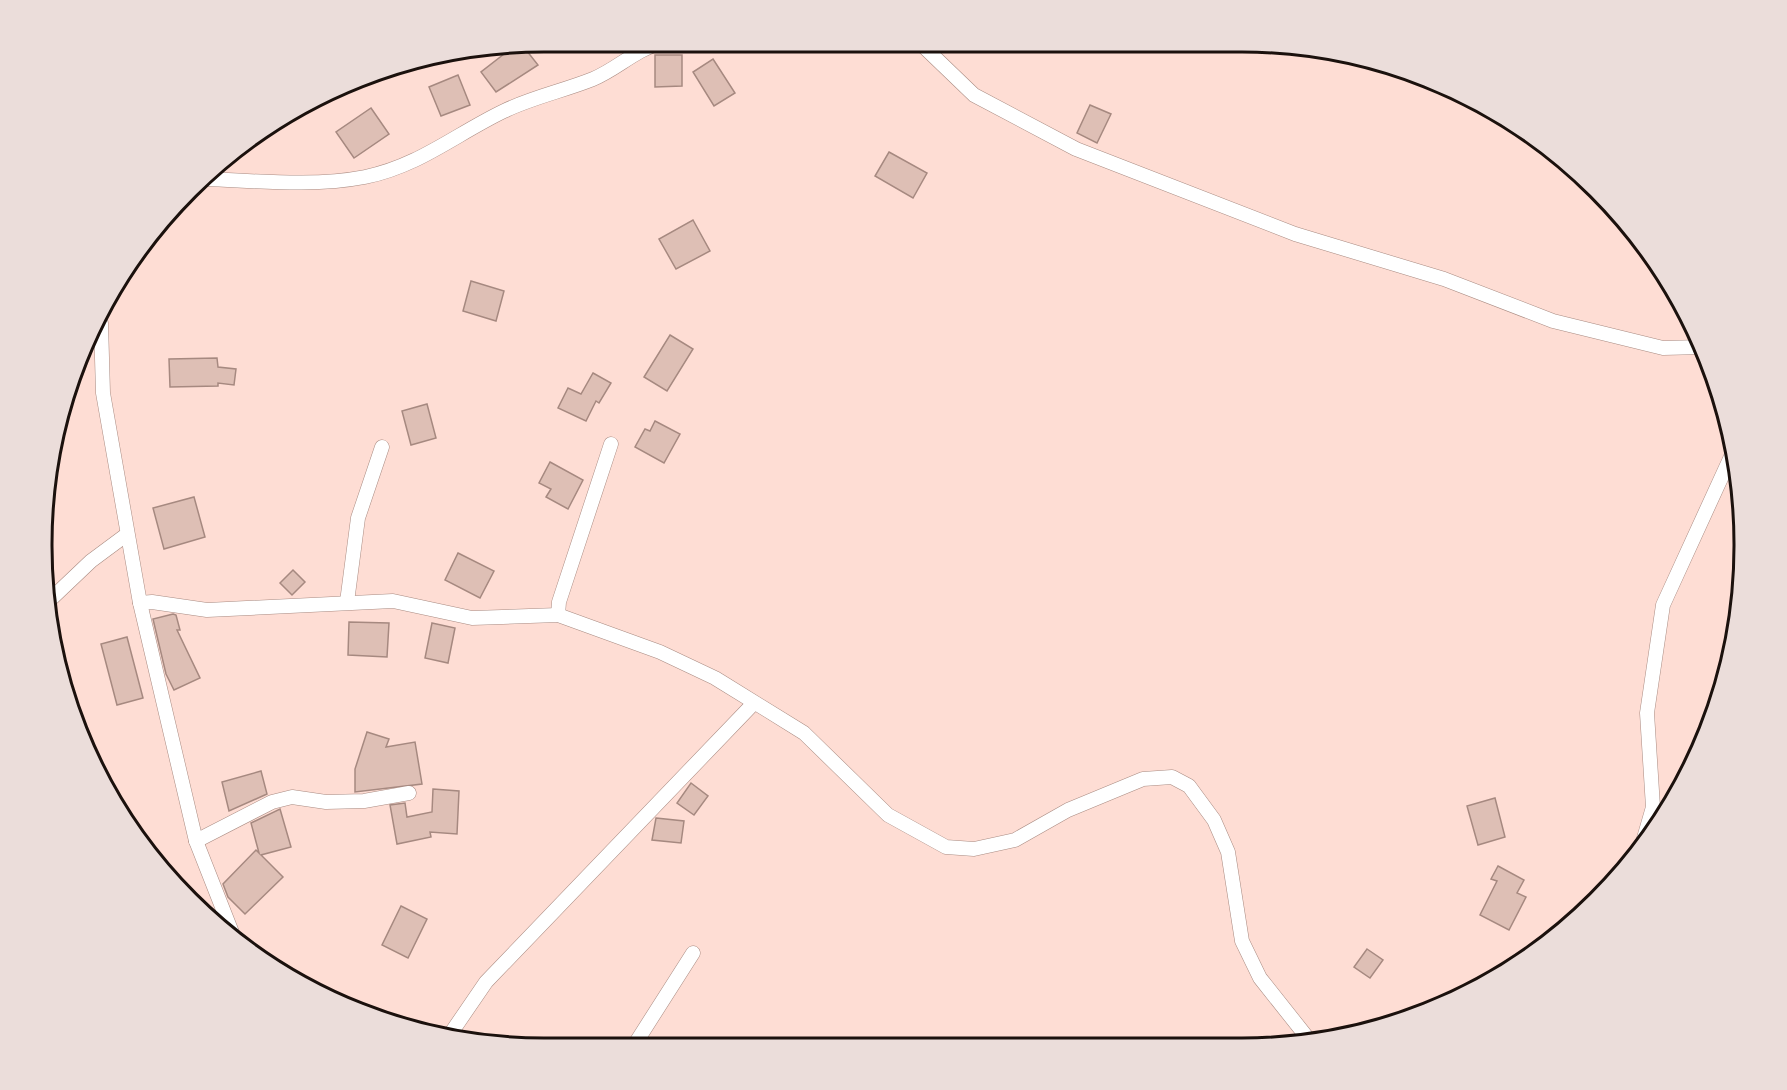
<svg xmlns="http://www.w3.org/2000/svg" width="1787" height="1090" viewBox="0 0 1787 1090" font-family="Figtree,sans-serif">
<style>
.building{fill:#debfb5;stroke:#a68980;stroke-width:1.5}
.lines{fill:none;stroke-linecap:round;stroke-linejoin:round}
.minor-casing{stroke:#a98b82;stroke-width:15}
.minor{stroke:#fff;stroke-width:14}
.rim{fill:none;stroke:#1b110d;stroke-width:3}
</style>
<rect width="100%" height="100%" fill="#feddd4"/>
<g class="building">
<polygon points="523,46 538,65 496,92 481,72 513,47"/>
<polygon points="655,55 682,55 682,86 655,87"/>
<polygon points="713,59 735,93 714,106 693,72"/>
<polygon points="458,75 470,105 441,116 429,87"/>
<polygon points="1090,105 1111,114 1097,143 1077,133"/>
<polygon points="371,108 389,134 354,158 336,132"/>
<polygon points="889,152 927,173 913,198 875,176"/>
<polygon points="693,220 710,251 676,269 659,239"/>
<polygon points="471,281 504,291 496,321 463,311"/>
<polygon points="670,335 693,349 667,391 644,377"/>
<polygon points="217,358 218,367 236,369 234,385 218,383 218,386 170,387 169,359"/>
<polygon points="593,373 611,383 599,403 596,401 586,421 558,408 568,388 581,394"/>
<polygon points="427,404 436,438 411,445 402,411"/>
<polygon points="655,421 680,434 664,463 635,447 645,429 650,431"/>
<polygon points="550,462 583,480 568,509 546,497 551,489 539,483"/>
<polygon points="194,497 205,537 164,549 153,508"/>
<polygon points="458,553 494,571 480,598 445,580"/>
<polygon points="293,570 305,582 292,595 280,583"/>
<polygon points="173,614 176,615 180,630 177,630 200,678 174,690 166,674 153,619"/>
<polygon points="349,622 389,623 387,657 348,655"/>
<polygon points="432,623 455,628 448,663 425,658"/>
<polygon points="127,637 143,698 117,705 101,644"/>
<polygon points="367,732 389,739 386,747 415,742 422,784 355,792 355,769"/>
<polygon points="261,771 267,794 229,811 222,782"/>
<polygon points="691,783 708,796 694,815 677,803"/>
<polygon points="433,789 459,791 457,834 430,832 431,837 397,844 390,805 405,803 407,817 432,812"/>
<polygon points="1495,798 1505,837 1478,845 1467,806"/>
<polygon points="280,809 291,847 261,855 283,877 245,914 228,897 223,884 256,850 259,853 251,823"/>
<polygon points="656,818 684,821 681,843 652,840"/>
<polygon points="1498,866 1524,880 1517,893 1526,897 1509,930 1480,915 1497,881 1491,879"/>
<polygon points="401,906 427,919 408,958 382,945"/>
<polygon points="1367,949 1383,960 1370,978 1354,967"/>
</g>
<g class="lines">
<defs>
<g id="minor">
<polyline points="921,44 974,95 1076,149 1295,234 1444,279 1553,321 1663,348 1702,347"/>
<path d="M206 179C259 181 313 187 365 177 419 166 456 134 504 111 533 97 563 91 593 79 617 69 635 50 660 43"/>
<polyline points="101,323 103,393 140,603 196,841 235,940"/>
<polyline points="51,599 91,561 126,535"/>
<polyline points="347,602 358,518 382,447"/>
<polyline points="140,603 152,602 207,610 393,601 472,618 558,615 660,652 715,678 804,733 888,815 946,847 974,849 1015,840 1068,810 1143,779 1172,777 1189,786 1214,820 1228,852 1242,941 1260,978 1310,1041"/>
<polyline points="558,615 559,602 611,444"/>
<polyline points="196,841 272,802 292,797 326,802 364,801 409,793"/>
<polyline points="1640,852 1653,807 1647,713 1663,605 1734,450"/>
<polyline points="449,1036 486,982 753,704"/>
<polyline points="635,1044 693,953"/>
</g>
</defs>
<use href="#minor" class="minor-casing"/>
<use href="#minor" class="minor"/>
</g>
<path d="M0 0H1787V1090H0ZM544 52H1242A492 492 0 0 1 1734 544V546A492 492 0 0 1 1242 1038H544A492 492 0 0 1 52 546V544A492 492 0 0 1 544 52Z" fill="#ebddda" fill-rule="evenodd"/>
<path class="rim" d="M544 52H1242A492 492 0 0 1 1734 544V546A492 492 0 0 1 1242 1038H544A492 492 0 0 1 52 546V544A492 492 0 0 1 544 52Z"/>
</svg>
